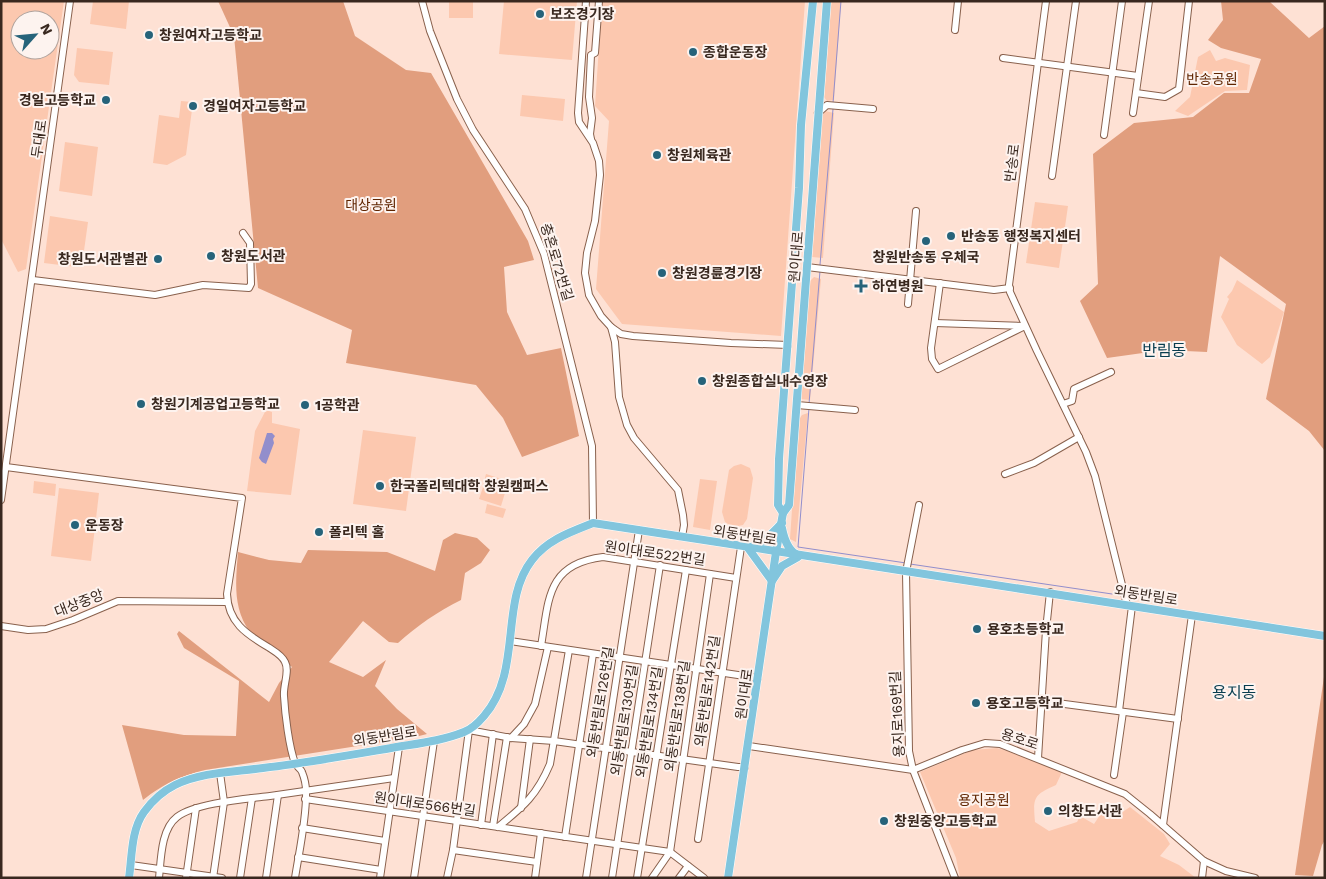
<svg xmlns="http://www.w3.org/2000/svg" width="1326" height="879" viewBox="0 0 1326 879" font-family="'Work Sans','Noto Sans KR',sans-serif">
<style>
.green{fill:#fcc8af;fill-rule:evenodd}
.forest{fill:#e19e7e}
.water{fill:#928ecc}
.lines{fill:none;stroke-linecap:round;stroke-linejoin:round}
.stream{stroke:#928ecc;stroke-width:1}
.minor-casing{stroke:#89614d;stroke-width:8}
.major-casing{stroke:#fff;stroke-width:9}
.minor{stroke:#fff;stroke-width:6}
.major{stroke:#82c5dd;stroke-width:8}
.poi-dot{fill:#26637a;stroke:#fdf3ef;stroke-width:2}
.labels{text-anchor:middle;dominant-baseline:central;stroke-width:4;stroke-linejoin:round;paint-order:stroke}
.poi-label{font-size:14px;font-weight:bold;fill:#39281f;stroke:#fdf3ef;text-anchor:start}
.park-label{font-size:14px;fill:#602500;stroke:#fdf3ef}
.street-label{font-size:14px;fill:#39281f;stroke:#fdf3ef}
.quarter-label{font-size:16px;fill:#083d4f;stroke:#fdf3ef}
</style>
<rect width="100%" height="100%" fill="#fee1d4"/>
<g class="green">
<path d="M1 1H64L26 269 18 272 1 239ZM20 20H50V50H20Z"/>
<polygon points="93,1 129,1 126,29 90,24"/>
<rect x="449" y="1" width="24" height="17"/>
<polygon points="504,1 577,1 572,60 499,54"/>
<polygon points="602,1 805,1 781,336 622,324 596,289 609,121 595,106"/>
<polygon points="831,1 841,1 834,100 827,101 824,97"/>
<polygon points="77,48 113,52 109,85 79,82 74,75"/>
<polygon points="1210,50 1216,61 1225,58 1250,65 1247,90 1225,91 1188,116 1175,111 1190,97 1198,57"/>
<polygon points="522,95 565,99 563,121 520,116"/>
<polygon points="181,101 193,102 186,155 167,165 153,163 159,115 179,118"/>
<polygon points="825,111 834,113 823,258 812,257 822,117"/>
<polygon points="65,142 98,147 92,196 59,191"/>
<polygon points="1035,202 1068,206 1059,268 1026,263"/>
<polygon points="50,216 88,222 82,265 76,267 44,263"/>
<polygon points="814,277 821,279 810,400 800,399 808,283"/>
<polygon points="1237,280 1284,312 1270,357 1262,364 1237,345 1221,317 1229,299 1227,297 1232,291"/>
<polygon points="266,410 272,412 272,423 300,429 291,495 247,491 255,431"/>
<polygon points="808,413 796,542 790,539 798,421 802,415"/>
<polygon points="363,430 416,437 406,511 353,504"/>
<polygon points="741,464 750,468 753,478 747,519 743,525 733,527 725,522 722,512 729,470 734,466"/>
<polygon points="486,474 508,481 505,491 483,485"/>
<polygon points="700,479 717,481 710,530 693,527"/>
<polygon points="34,481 56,484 55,496 33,493"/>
<polygon points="483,487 505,493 501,506 479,499"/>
<polygon points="59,488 99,493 91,561 51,556"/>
<polygon points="487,504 506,509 503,518 485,513"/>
<path d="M997 748 1007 751 1062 772 1056 785C1033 795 1033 798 1035 822L1049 831 1077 822 1080 816 1094 824 1102 812 1124 811 1130 807 1164 834 1170 844 1160 856 1179 865 1196 878H960L956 858 920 772 973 750Z"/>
</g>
<g class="forest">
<polygon points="218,1 343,1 355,36 406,70 431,73 528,241 534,260 504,267 507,312 527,355 561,348 579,436 522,457 503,418 476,385 346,363 352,330 258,288 234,36"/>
<polygon points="1221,1 1269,1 1309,38 1325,26 1325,451 1309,431 1266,399 1286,304 1220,256 1207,352 1164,350 1107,358 1080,301 1098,284 1093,154 1134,123 1193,117 1224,93 1249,93 1261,59 1221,48 1208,40 1223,20"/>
<path d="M455 533 477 538 490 550 481 563 465 573 461 600C437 612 418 625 398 643L389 642 363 621 329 662 363 677 386 660 375 686 397 709 427 734 415 737 205 770C178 777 165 783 143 800L122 725 184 735 236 736 239 681 184 648 177 634 179 631 269 702 279 683 292 667C281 658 257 641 250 632 232 608 236 579 238 552L269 560 301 563 308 550 387 552 435 571 443 540Z"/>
<polygon points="1325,670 1325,840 1322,845 1313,876 1295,875"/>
</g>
<polygon class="water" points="267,433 272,433 275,436 273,439 274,443 266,464 262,462 259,458"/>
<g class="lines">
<g class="stream">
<polyline points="833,103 841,1"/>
<polyline points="820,265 833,109"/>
<polyline points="809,404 820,271"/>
<polyline points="809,408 798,547 906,563"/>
<polyline points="910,564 1112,594"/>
</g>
<defs>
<g id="minor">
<polyline points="422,1 430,31 457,99 473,130 525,209 544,254 592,446 593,523"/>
<polyline points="586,1 578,113 579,122 593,143 599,161 600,175 595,221 587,253 585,273 589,295 601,316 611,327 615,342 619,397 627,425 634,438 678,490 683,515 684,525 682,537"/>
<polyline points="1046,1 1009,285 1010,292 1037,351 1086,452 1095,476 1127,605"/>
<polyline points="955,30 958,1"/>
<polyline points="1003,58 1138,76"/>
<polyline points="1136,93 1165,97 1179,89 1189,1"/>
<polyline points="818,113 827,105 873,109"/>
<polyline points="1133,113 1149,1"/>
<polyline points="1104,135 1122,1"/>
<polyline points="591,139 590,134 592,118 589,97 591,55 595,53 599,1"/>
<polyline points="1052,176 1076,1"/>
<polyline points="807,267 994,290 1010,288"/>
<polyline points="33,280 155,295 203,285 249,288 251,284 250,243 243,233"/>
<polyline points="940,283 931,348 932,359 938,369 1025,326"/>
<polyline points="908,304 916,211"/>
<polyline points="935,323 1024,326"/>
<polyline points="611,327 621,334 633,336 731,343 788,345"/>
<polyline points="1063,404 1072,401 1074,389 1111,372"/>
<polyline points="797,405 855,410"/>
<path d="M6 467 242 498 227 594C228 622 246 634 268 647 274 651 282 655 285 662 290 671 283 685 284 696 285 714 289 747 295 763 297 767 301 769 302 772 304 777 306 786 306 791 307 817 299 852 295 878"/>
<polyline points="1005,474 1034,463 1079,437"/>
<polyline points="1,500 70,1"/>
<polyline points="919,505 906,572 909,751 913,770 955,878"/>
<polyline points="1,626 28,630 46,629 73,620 118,601 227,602"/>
<polyline points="510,641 758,678"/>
<path d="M541 646C549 600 546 564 603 557L736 578"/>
<polyline points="1042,701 1178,719"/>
<polyline points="1119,711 1132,606"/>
<polyline points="511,738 524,724 535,704 548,647"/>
<polyline points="749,746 913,770 962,750 985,743 1000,744 1125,794 1150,814 1204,861 1226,871 1255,878"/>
<polyline points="1038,758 1046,630 1050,592"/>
<polyline points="1114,775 1123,712"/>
<polyline points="305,799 670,852 704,878"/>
<polyline points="521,808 530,739"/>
<polyline points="481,825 493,734"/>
<polyline points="1163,825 1192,615"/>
<polyline points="493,826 507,737"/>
<path d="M498 827C524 806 537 795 550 764L569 650"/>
<polyline points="302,828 385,841"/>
<polyline points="565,837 593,654"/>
<polyline points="698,839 741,547"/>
<polyline points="453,850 537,862"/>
<polyline points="298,857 381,870"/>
<polyline points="131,865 222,878"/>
<path d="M159 878C161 859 161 829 177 817 195 803 246 799 270 796 311 790 353 784 394 778"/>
<polyline points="186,878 196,808"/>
<polyline points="213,878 224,802 220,773"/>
<polyline points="240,878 252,798"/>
<polyline points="266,878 278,795"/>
<polyline points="380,878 399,747"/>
<polyline points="414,878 434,741"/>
<polyline points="447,878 453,850 469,730 511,738 554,741 738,767 745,767"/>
<polyline points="535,878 541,833"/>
<polyline points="586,878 639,530"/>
<polyline points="612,878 660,565"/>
<polyline points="637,878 686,570"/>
<polyline points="652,878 670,852 710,574"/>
<polyline points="679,878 688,866"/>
<polyline points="1202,878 1204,861"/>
</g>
<g id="major">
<polyline points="783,513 778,505 779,459 799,188 801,125 813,1"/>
<path d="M782 523C771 534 763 544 748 548L772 581 782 566 798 557"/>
<path d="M782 528C784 538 787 549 796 554"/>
<path d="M129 878C132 857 131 830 144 812 152 801 163 791 175 785 201 772 234 772 263 768 305 763 345 756 386 749 412 744 439 742 464 732 472 729 478 723 484 716 523 671 499 602 532 560 547 540 570 532 593 523 837 561 1081 597 1325 636"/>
<polyline points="728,878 776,552 783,513 789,505 827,1"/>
</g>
</defs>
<use href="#minor" class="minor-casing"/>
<use href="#major" class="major-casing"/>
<use href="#minor" class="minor"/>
<use href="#major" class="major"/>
</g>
<g class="poi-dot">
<circle cx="540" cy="14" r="5"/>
<circle cx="149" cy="35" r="5"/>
<circle cx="693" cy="52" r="5"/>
<circle cx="106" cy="100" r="5"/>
<circle cx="193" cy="106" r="5"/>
<circle cx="657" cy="155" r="5"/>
<circle cx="951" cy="236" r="5"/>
<circle cx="926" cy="241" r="5"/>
<circle cx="211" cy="256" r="5"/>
<circle cx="158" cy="259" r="5"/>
<circle cx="662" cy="273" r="5"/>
<path d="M858.5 278.5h5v5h5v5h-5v5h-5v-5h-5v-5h5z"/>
<circle cx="702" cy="381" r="5"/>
<circle cx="141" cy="404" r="5"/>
<circle cx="305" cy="405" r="5"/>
<circle cx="380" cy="486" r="5"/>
<circle cx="75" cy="525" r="5"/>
<circle cx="319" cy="532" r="5"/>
<circle cx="977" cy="629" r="5"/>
<circle cx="976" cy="703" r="5"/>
<circle cx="1048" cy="811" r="5"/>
<circle cx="884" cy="821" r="5"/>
</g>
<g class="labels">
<g class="poi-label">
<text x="550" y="14">보조경기장</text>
<text x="159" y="35">창원여자고등학교</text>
<text x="703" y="52">종합운동장</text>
<text x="96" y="100" text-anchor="end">경일고등학교</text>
<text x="203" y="106">경일여자고등학교</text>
<text x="667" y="155">창원체육관</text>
<text x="961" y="236">반송동 행정복지센터</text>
<text x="221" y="256">창원도서관</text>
<text x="926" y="257" text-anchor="middle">창원반송동 우체국</text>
<text x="148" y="259" text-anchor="end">창원도서관별관</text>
<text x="672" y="273">창원경륜경기장</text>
<text x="872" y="286">하연병원</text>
<text x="712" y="381">창원종합실내수영장</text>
<text x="151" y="404">창원기계공업고등학교</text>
<text x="315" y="405">1공학관</text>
<text x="390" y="486">한국폴리텍대학 창원캠퍼스</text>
<text x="85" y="525">운동장</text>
<text x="329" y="532">폴리텍 홀</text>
<text x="987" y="629">용호초등학교</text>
<text x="986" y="703">용호고등학교</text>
<text x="1058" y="811">의창도서관</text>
<text x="894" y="821">창원중앙고등학교</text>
</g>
<g class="park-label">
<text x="1212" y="79">반송공원</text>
<text x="371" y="205">대상공원</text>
<text x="984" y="800">용지공원</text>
</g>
<g class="street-label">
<text transform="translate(39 139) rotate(-82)">두대로</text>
<text transform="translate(1012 163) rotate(-83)">반송로</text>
<text transform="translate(796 257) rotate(-85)">원이대로</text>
<text transform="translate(557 262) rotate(73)">충혼로72번길</text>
<text transform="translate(745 535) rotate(9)">외동반림로</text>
<text transform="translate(655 553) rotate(8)">원이대로522번길</text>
<text transform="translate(1146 595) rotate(9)">외동반림로</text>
<text transform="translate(79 603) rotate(-21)">대상중앙</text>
<text transform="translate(707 691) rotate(-82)">외동반림로142번길</text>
<text transform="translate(744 694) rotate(-82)">원이대로</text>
<text transform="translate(600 702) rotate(-81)">외동반림로126번길</text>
<text transform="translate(897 714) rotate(-93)">용지로169번길</text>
<text transform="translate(677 716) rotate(-82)">외동반림로138번길</text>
<text transform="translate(624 720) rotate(-81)">외동반림로130번길</text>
<text transform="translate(649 722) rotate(-81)">외동반림로134번길</text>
<text transform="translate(385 736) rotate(-9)">외동반림로</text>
<text transform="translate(1020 739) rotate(18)">용호로</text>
<text transform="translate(425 804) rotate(8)">원이대로566번길</text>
</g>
<g class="quarter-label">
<text x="1164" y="350">반림동</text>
<text x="1234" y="692">용지동</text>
</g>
</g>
<rect width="1326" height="879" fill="none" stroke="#39281f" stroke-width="5"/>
<g transform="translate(35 35) rotate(63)"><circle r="24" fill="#fdf3ef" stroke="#afa29c"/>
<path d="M0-4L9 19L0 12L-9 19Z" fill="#26637a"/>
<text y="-8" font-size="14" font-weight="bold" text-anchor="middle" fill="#39281f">N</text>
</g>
</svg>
